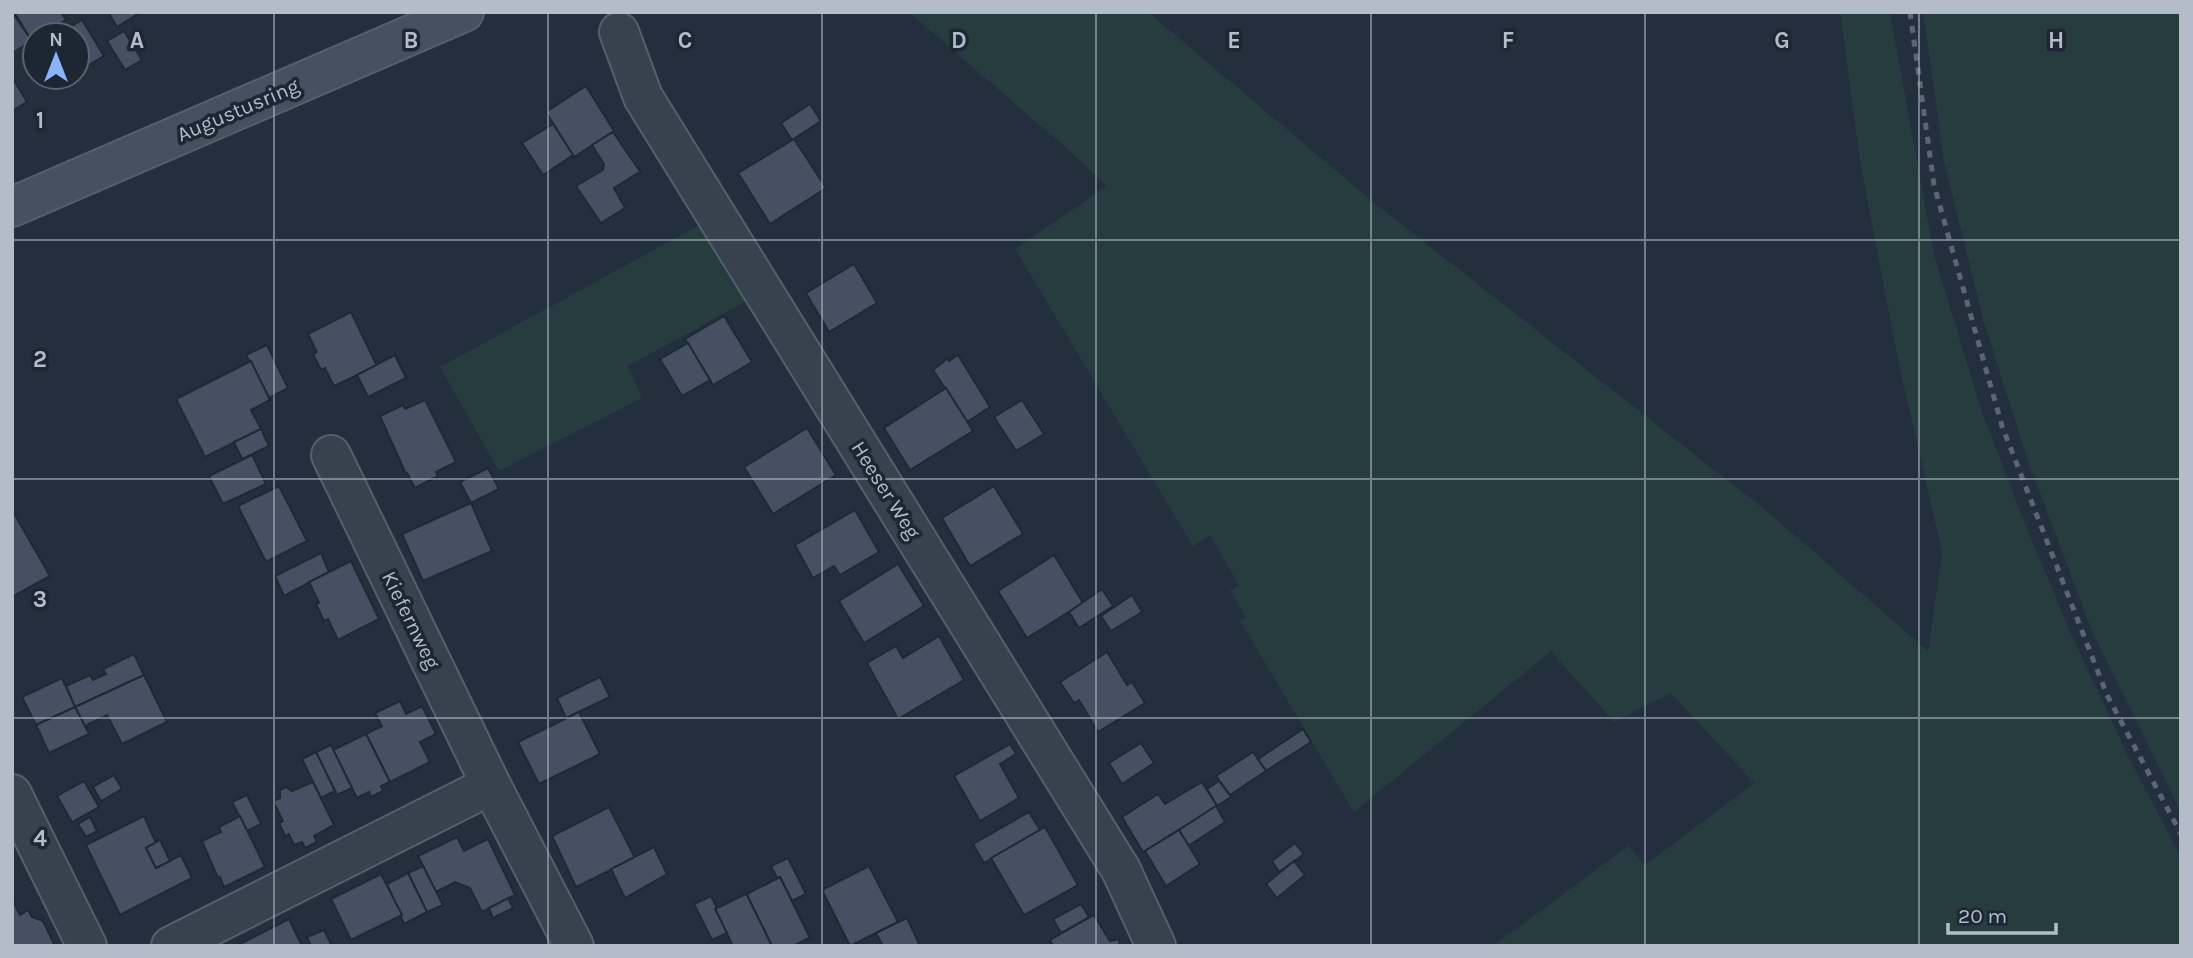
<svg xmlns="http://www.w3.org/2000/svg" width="2193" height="958" viewBox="0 0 2193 958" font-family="Karla,sans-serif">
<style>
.green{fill:#263c3f}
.building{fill:#455162;stroke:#1f2835;stroke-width:2}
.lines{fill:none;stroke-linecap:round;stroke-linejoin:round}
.street-casing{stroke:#565f6c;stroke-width:42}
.secondary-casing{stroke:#565f6c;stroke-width:42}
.street{stroke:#38414e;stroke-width:38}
.secondary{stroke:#465061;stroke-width:38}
.rail{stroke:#5a6575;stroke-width:5;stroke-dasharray:7 7;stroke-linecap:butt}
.grid{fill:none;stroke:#b4bcc9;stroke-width:2;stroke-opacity:0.55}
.labels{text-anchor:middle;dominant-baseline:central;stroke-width:7;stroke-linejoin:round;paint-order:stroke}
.street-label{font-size:21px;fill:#b4bcc9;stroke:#1d2633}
.grid-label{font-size:23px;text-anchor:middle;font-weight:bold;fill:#b4bcc9;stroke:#1d2633;stroke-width:7;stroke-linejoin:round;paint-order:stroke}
</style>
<rect width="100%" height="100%" fill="#242f3e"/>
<g class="green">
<polygon points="909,12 1148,12 1372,201 1769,513 1928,651 1942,552 1898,360 1860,161 1840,12 1890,12 1934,255 1982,412 2023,519 2071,634 2129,758 2181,857 2181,946 1493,946 1628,846 1645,865 1754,783 1671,693 1614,722 1551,651 1354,812 1240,621 1246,617 1230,591 1239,585 1210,535 1193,546 1015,249 1107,186 1063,145"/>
<polygon points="1923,12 2181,12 2181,812 2092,631 2027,458 1984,322 1944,161"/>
<polygon points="703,223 752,298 628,366 642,398 499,471 440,367"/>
</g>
<g class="building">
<polygon points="12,12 32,41 12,53"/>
<polygon points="14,12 61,12 66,20 41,35 35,35 35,39 32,41"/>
<polygon points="108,12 141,12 117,27"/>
<polygon points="82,20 104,56 87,66 77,50 77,35 68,35 65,30"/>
<polygon points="124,31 142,60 125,70 107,41"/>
<polygon points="12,77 27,102 12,111"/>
<polygon points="586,86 614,131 574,157 546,112"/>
<polygon points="810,104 821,121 792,140 781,123"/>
<polygon points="553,124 573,155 543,175 522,143"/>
<polygon points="613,132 641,173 638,173 614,188 625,208 601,223 576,186 603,170 604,164 592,145"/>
<polygon points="794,139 826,188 770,224 738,173"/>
<polygon points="854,264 877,303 829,332 806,293"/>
<polygon points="351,312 377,366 334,386 325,368 321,370 313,354 317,352 308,334"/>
<polygon points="724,316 752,362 713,385 685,339"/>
<polygon points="688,343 710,380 682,396 660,359"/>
<polygon points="267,345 288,388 269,398 246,355"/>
<polygon points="395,355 406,378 368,397 357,375"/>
<polygon points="958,355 990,407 967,422 933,370 948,358 949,361"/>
<polygon points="251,361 270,400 251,410 261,429 205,457 176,399"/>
<polygon points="946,388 973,431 910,470 884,428"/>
<polygon points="425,400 456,462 436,472 438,476 415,488 407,473 406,474 380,416 403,405 405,409"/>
<polygon points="1022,400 1044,434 1016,451 994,417"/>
<polygon points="807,428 836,475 773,514 744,467"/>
<polygon points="261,429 269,446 242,459 234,442"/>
<polygon points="252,455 266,484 223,504 209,476"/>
<polygon points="488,468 499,489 471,503 460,482"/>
<polygon points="279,486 307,541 266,562 238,506"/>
<polygon points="994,486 1023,534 970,566 942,518"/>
<polygon points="471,503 492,551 423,581 402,534"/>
<polygon points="12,510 50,576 12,597"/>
<polygon points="855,510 879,552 840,575 834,566 813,578 795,545"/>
<polygon points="321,553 329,572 284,596 275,576"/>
<polygon points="1054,555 1083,603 1027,638 998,591"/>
<polygon points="351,561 379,619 338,640 328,619 324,621 316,604 319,603 309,582"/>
<polygon points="898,564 924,606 864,643 839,601"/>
<polygon points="1102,589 1113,606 1079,628 1069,612"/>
<polygon points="1132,595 1142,612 1111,631 1101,616"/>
<polygon points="939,636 964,680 898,719 867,663 896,646 903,658"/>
<polygon points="1107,652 1127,685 1132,682 1145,703 1098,732 1079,700 1074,703 1060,682"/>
<polygon points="134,654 144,675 75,707 66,686 90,675 93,680 106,674 103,669"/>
<polygon points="144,675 167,722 122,744 107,715 87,725 86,728 75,707"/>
<polygon points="600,677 610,697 566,718 557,698"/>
<polygon points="62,678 75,707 36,725 22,697"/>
<polygon points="400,701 406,714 422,706 436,734 420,742 430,762 390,782 366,734 382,726 375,713"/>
<polygon points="75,707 89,734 49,753 36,725"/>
<polygon points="579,712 600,754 539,784 518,742"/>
<polygon points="1303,729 1311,742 1266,771 1258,759"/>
<polygon points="366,734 390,782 381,786 383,791 371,797 369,792 357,798 333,750"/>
<polygon points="1141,743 1154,763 1122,784 1109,763"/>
<polygon points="1010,744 1016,754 1000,764 1019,798 980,821 954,776"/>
<polygon points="331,745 352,788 337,795 316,752"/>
<polygon points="316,752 335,791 321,798 302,759"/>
<polygon points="1253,752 1266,771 1230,795 1216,776"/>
<polygon points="114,775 122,789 101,801 93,787"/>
<polygon points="84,781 99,807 72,822 57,796"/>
<polygon points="1219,781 1231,797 1217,806 1207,789"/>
<polygon points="313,782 334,825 314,836 317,842 305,848 302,842 294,845 289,834 285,836 279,823 283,821 273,801 280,798 280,790 286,787 292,791"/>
<polygon points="1202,782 1217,806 1143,852 1122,817 1158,794 1165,804"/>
<polygon points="247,795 261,824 247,831 232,802"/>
<polygon points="1216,806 1225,822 1188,846 1179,830"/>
<polygon points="609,807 635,858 576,887 552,836"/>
<polygon points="1029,812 1040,830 984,863 973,844"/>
<polygon points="144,816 156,843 146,848 156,868 181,855 192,878 120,915 86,845"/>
<polygon points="240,816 265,867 224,887 220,877 218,878 202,841 221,832 219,827"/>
<polygon points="90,817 97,831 86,837 78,824"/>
<polygon points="1045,827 1078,885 1024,915 991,858"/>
<polygon points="1179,830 1200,864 1166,886 1145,851"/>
<polygon points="457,837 464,851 488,839 515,895 482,912 470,888 455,882 436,892 418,856"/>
<polygon points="160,840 170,861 156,868 146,848"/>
<polygon points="1295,843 1304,854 1279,872 1272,861"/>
<polygon points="654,847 667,874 625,898 611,869"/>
<polygon points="788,858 806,894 792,901 780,877 777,878 771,866"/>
<polygon points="1294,861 1305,875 1277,898 1266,884"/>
<polygon points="423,866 443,905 427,912 408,873"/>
<polygon points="869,866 898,922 850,946 822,890"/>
<polygon points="408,873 427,912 404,924 387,884"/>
<polygon points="381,874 402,915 351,940 331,899"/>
<polygon points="780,877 811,940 810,940 809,938 793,946 772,946 745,891 747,894"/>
<polygon points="745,891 772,946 733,946 715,909 746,894"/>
<polygon points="711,896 717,908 715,909 727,933 712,940 694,904"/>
<polygon points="508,898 513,908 493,918 489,908"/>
<polygon points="12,899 20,915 28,910 32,917 43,921 55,946 12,946"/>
<polygon points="1081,904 1089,917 1061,933 1053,919"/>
<polygon points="1094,915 1110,941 1119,939 1120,946 1053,946 1050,940"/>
<polygon points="907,918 920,946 883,946 876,933"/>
<polygon points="289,919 302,946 236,946"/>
<polygon points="324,930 332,946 311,946 307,937"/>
</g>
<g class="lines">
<defs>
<g id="street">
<polyline points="619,32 643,97 1121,870 1156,946"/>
<polyline points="331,455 491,785 574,946"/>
<polyline points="12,794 87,946"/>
<polyline points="171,946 491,785"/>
</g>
<polyline id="secondary" points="12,207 464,12"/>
</defs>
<use href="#street" class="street-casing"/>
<use href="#secondary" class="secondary-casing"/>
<use href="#street" class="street"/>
<use href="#secondary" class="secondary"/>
<polyline class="rail" points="1910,12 1934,185 2002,426 2107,695 2181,834"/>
</g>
<path class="grid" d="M274 12V946M548 12V946M822 12V946M1096 12V946M1371 12V946M1645 12V946M1919 12V946M12 240H2181M12 479H2181M12 718H2181"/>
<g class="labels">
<g class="street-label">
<text transform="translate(238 110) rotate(-23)">Augustusring</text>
<text transform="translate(886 490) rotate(58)">Heeser Weg</text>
<text transform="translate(411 620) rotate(64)">Kiefernweg</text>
</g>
</g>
<g class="grid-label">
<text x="137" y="48">A</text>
<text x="411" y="48">B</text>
<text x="685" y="48">C</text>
<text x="959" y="48">D</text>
<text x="1234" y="48">E</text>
<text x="1508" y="48">F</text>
<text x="1782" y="48">G</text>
<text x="2056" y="48">H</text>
<text x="40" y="128">1</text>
<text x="40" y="367">2</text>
<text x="40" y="607">3</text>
<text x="40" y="846">4</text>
</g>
<rect width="2193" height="958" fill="none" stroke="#b4bcc9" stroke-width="28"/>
<g transform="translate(56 56)"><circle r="33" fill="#1d2633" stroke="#59626f" stroke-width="2"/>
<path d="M0-5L12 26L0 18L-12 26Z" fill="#8ab4f8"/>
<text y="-10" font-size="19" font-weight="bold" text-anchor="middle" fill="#b4bcc9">N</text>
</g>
<path d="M1948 923v10h108v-10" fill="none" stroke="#b4bcc9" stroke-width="3.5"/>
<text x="1958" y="923" font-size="21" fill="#b4bcc9" stroke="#1d2633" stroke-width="5" paint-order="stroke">20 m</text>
</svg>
